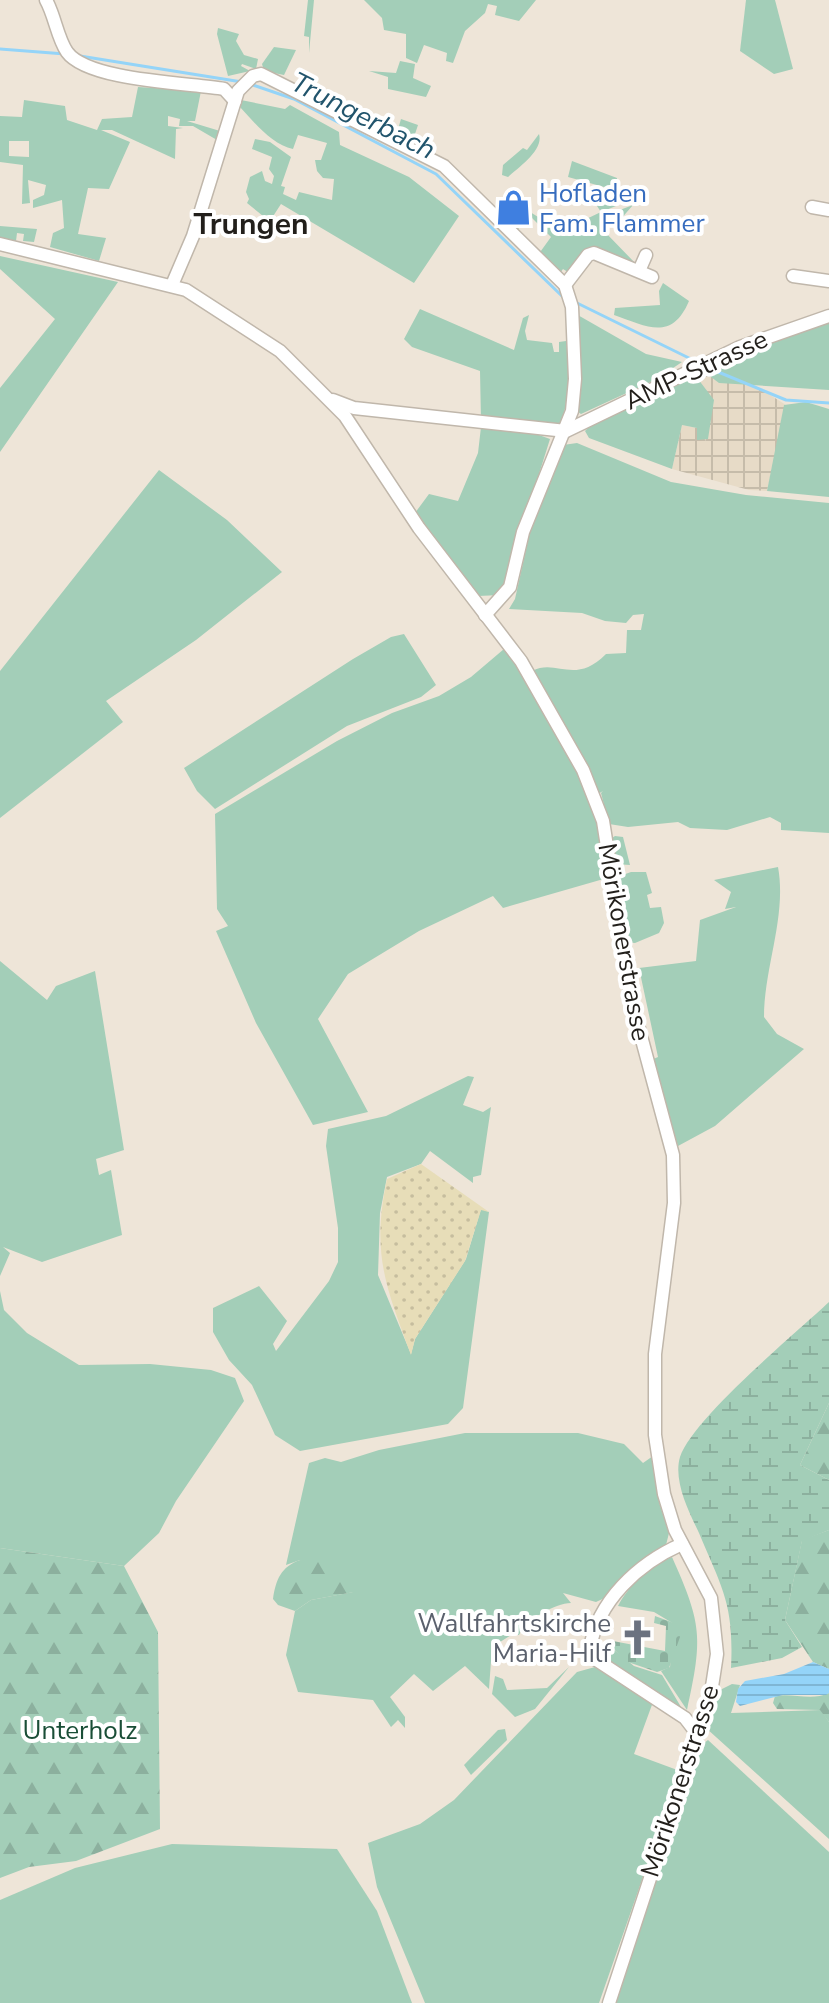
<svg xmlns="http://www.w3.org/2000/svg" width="829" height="2003" viewBox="0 0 829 2003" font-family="'Nunito Sans',sans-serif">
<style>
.industrial{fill:url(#industrial-grid)}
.grass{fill:#a3ceb8;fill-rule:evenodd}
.forest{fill:url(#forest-firs)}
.wetland{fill:url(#wetland-marsh)}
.sand{fill:url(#sand-dots)}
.cemetery{fill:url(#cemetery-stones)}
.water{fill:url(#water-rules)}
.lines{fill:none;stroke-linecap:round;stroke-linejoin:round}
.stream{stroke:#94d4f8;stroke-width:3}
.street-casing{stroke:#c0b7ab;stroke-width:15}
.street{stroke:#fff;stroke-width:12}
.labels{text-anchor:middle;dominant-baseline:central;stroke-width:8;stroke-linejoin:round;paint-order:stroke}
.shop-label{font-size:26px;fill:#366cbe;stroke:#fff;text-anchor:start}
.street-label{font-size:26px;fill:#221f1b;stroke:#fff}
.worship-label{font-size:26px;fill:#5b616d;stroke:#fff;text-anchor:end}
.park-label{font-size:26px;fill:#1a4e37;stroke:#fff}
.water-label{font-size:28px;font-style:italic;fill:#21546c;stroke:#fff}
.quarter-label{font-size:30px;font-weight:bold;fill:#221f1b;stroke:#fff}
</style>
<defs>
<pattern id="industrial-grid" width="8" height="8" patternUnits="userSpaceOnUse" patternTransform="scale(2)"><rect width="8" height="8" fill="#e7dbc7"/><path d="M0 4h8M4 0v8" fill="none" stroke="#c6bcaa"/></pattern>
<pattern id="forest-firs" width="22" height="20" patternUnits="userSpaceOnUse" patternTransform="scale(2)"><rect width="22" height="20" fill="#a3ceb8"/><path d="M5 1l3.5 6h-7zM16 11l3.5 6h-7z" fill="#8cb09e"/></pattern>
<pattern id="wetland-marsh" width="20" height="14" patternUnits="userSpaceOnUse" patternTransform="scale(2)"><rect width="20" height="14" fill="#a3ceb8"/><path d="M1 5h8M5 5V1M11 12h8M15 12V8" fill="none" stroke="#8cb09e"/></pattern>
<pattern id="sand-dots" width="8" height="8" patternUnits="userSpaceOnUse" patternTransform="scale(2)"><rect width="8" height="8" fill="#e7ddb8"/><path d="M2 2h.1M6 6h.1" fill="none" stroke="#c6bd9e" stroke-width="1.8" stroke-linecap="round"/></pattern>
<pattern id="cemetery-stones" width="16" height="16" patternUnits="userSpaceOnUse" patternTransform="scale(2)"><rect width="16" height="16" fill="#a3ceb8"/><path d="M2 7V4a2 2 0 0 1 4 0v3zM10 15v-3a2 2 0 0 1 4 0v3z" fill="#8cb09e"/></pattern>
<pattern id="water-rules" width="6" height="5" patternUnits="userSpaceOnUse" patternTransform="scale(2)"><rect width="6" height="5" fill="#94d4f8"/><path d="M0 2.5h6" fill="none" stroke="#7fb6d4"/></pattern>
</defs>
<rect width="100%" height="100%" fill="#eee5d8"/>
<polygon class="industrial" points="707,366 753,384 786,405 767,491 749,490 672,469 682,425 697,428 706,441 689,377"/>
<g class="grass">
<polygon points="308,0 314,0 309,53 309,37 304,36"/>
<polygon points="364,0 536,0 519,21 495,15 497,6 488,4 485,13 465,31 453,63 446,61 447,53 424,45 417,63 406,58 406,34 384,30 382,18"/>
<polygon points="746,0 775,0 793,69 774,74 740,51"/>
<polygon points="218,28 239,34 236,41 244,55 258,59 256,69 242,64 241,66 250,71 228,76 217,34"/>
<polygon points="274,47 296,50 284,75 264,71 262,64"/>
<polygon points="400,61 415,64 413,78 431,86 426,97 388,89 388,77 369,71 396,73"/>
<path d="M138 87 201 91 195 121H187L220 131 217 140 193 126H179L180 119 168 116V126L183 128 176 129 175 159 112 130H101L130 142 109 189 88 188 78 234 106 238 99 261 50 247 53 233 64 228 62 200 33 208V200L44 195 46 185 28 180 30 203 22 204 23 165 0 162V116L22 117 24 100 65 106 67 120 97 130 102 119 132 117ZM9 141H29V157L9 156Z"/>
<path d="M241 100 285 109 290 105 339 132 340 145 409 177 459 216 414 283 281 204 268 224 263 220V216L247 203 249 199 246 192 250 177 262 171 265 181 272 184 274 176 269 169 272 157 252 149 255 139 270 142 291 157 281 186 285 187 283 194 296 200 299 192 332 200 334 179 323 178 317 171 315 160H321L327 143 298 135 293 149C272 145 253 121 240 107Z"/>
<polygon points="401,119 418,125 413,140 408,142 396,136"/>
<path d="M539 134C544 150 519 167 508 177L502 175 503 165 523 148 527 150Z"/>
<path d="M572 161 617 178 616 206 601 212 604 216 633 205 620 220 617 217 604 231 636 264 601 250 571 274 563 269 560 273 538 255 551 237 531 217 518 229 512 225 528 210C553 230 573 226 601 212L597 206 604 187 568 177Z"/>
<polygon points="0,226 37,229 34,242 23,241 24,234 17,233 16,241 0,238"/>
<polygon points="0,256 118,282 0,452 0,388 55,319 0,269"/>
<path d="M663 283 689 301C672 341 648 327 614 315L615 308 660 305 659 291Z"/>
<polygon points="420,309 514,350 523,318 529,315 525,331 527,340 552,343 554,352 559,352 559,342 566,341 570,377 563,421 551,428 481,421 480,371 412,347 404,339"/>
<polygon points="576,314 646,354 682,362 655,380 581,414 577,411"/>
<polygon points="829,323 829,390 719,383 711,377 707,366"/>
<polygon points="689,377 698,379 714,400 708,439 697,440 697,428 682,425 672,469 589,438 585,431 589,427"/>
<polygon points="806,402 829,409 829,497 767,491 784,405"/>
<polygon points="481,427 528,431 550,439 501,595 478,596 415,513 429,494 458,501 478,453"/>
<path d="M577 443 671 482 746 495 829 503V833L781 830V823L770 817 727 830 690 828 678 822 628 827 609 824 601 793 603 791 598 794 532 671C557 658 574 686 606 654L626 653 627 630H641L644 614 633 615 626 623 605 621 582 613 509 609 515 599 531 527 563 445Z"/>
<polygon points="159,470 227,520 282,572 196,640 106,701 123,722 0,818 0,671"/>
<polygon points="404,634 436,685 421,697 347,726 215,809 197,791 184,768 353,659 391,637"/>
<path d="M504 649C539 691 584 770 598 823 603 840 604 860 607 878L503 908 493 896 419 931 348 974 318 1019 368 1112 313 1125 256 1023 216 931 228 926 217 909 215 814 337 741 392 713 439 696 471 677Z"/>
<polygon points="615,836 623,837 630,865 615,864 612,838"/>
<path d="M778 867C787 916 764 967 764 1017L777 1034 804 1049 715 1126 678 1146 651 1060 658 1057 639 968 696 961 700 920 736 907 725 909 731 892 714 880Z"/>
<polygon points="631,872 646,872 652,893 647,895 650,908 661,907 664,923 659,933 635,943 625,942 617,877"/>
<polygon points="0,961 47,1000 56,986 95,971 124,1150 96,1159 99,1175 111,1170 122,1235 42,1262 3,1247 10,1253 0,1276"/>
<polygon points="468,1076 474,1077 463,1105 483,1112 491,1107 481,1175 473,1177 473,1183 430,1151 421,1164 387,1177 380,1213 378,1275 411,1354 415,1339 466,1259 481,1209 489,1212 463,1408 448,1424 300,1451 275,1435 252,1385 229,1360 213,1332 213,1308 259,1286 287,1321 273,1344 276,1351 329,1281 338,1262 338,1228 326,1146 328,1129 386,1116"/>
<polygon points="0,1291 4,1310 27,1333 79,1365 150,1364 211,1370 235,1378 244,1401 176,1501 159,1533 124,1566 0,1548"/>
<path d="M465 1433H578L624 1444 643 1463 653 1456 659 1502 669 1533 666 1545 611 1595 596 1602 563 1593 571 1603C555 1603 526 1620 519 1635L513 1634 492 1647 489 1689 465 1666 433 1691 414 1674 390 1697 405 1717V1728L398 1720 391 1727 373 1700 298 1692 286 1655 295 1611 311 1600 353 1592 300 1560 286 1565 309 1463 325 1458 341 1462 379 1450Z"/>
<path d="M672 1557C702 1624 703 1638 687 1710L661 1671 670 1667 674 1624 654 1612 618 1606C628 1586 651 1564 672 1557Z"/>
<polygon points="608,1645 634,1666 662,1675 684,1712 600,1655 602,1646"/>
<polygon points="569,1667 535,1709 515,1717 492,1694 495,1676 503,1679 507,1690 547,1688"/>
<polygon points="595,1667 653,1702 634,1754 680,1771 599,2003 425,2003 377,1887 368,1843 420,1824 454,1800 577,1672"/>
<polygon points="732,1684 740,1685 731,1713 821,1710 829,1722 829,1839 706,1728 718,1691"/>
<polygon points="505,1729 507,1740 471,1775 464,1765 498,1730"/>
<polygon points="708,1740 829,1852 829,2003 616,2003 699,1747"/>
<polygon points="172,1844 337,1849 377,1911 412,2003 0,2003 0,1900 75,1868"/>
</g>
<g class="forest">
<polygon points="829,1403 829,1480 800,1465"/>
<polygon points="829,1530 829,1669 813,1662 785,1620 802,1540"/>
<polygon points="0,1548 124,1566 158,1632 160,1829 76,1861 29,1867 0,1878"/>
<path d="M300 1560 320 1561 354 1584V1592L311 1600 295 1611 278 1605 273 1599C276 1579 281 1567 300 1560Z"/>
<path d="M829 1693V1722L820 1710 777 1709 773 1703 775 1696C793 1693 812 1701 829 1693Z"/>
</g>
<path class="wetland" d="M829 1302V1403L800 1465 829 1480V1530L802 1541 785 1620 802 1647 782 1658 731 1668C734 1605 723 1590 699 1533 689 1512 673 1481 680 1457 693 1418 795 1334 829 1302Z"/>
<path class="sand" d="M421 1164 489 1212 481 1210 465 1261 415 1339 411 1355C386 1287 371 1254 387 1179Z"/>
<polygon class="cemetery" points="655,1616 674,1623 680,1637 669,1668 657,1672 625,1661 611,1646 613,1641 665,1651 666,1626 654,1623"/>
<polygon class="water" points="813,1662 829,1669 829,1693 826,1695 783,1695 740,1706 736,1702 738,1689 745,1681 784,1674"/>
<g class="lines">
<g class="stream">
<polyline points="0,49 65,54"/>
<polyline points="80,56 242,82"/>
<polyline points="250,84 294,99 436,174 563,297"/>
<polyline points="577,303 695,361"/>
<polyline points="711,369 786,400 829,403"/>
</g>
<defs>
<g id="street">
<path d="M46 0C55 16 57 37 67 52 88 81 189 83 224 89L235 101"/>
<polyline points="812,207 829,210"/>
<polyline points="0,244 186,290 280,351 345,416 419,528 521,661 583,770 603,821 631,999 673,1155 674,1203 655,1354 655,1435 664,1494 675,1530 711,1598 717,1654 711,1693 609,2003"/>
<polyline points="639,271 646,255"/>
<polyline points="793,276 829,281"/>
<polyline points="172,285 193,236 238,91 253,76 261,74 444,166 565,285 572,307 575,379 572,411 523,532 510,587 485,615"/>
<polyline points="565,285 588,255 594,253 652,277"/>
<polyline points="333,400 354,408 566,431 740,347 829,316"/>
<path d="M682 1544C639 1563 597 1601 590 1649L595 1659 685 1718 695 1731"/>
</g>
</defs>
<use href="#street" class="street-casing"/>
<use href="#street" class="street"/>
</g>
<defs>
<symbol id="shop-bare" viewBox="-9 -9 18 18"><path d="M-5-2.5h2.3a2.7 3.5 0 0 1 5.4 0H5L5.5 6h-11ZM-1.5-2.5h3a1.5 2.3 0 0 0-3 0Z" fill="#3f7fe0" stroke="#fff" stroke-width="2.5" paint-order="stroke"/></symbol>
<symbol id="church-bare" viewBox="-9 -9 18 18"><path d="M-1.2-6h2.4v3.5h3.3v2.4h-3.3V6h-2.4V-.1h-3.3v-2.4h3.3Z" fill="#6b7280" stroke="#fff" stroke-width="2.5" paint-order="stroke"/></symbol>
</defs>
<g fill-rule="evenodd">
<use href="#shop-bare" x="488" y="182" width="51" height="51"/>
<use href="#church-bare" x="612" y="1612" width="51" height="51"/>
</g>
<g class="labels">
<g class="shop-label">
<text x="539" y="193">Hofladen<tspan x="539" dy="30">Fam. Flammer</tspan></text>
</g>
<g class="street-label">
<text transform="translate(696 370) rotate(-25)">AMP-Strasse</text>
<text transform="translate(624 942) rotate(80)">Mörikonerstrasse</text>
<text transform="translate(680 1781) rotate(-72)">Mörikonerstrasse</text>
</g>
<g class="worship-label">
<text x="611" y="1623">Wallfahrtskirche<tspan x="611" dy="30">Maria-Hilf</tspan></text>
</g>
<g class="park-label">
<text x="80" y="1730">Unterholz</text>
</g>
<g class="water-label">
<text transform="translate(363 116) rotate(27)">Trungerbach</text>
</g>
<g class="quarter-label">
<text x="251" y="224">Trungen</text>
</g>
</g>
</svg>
